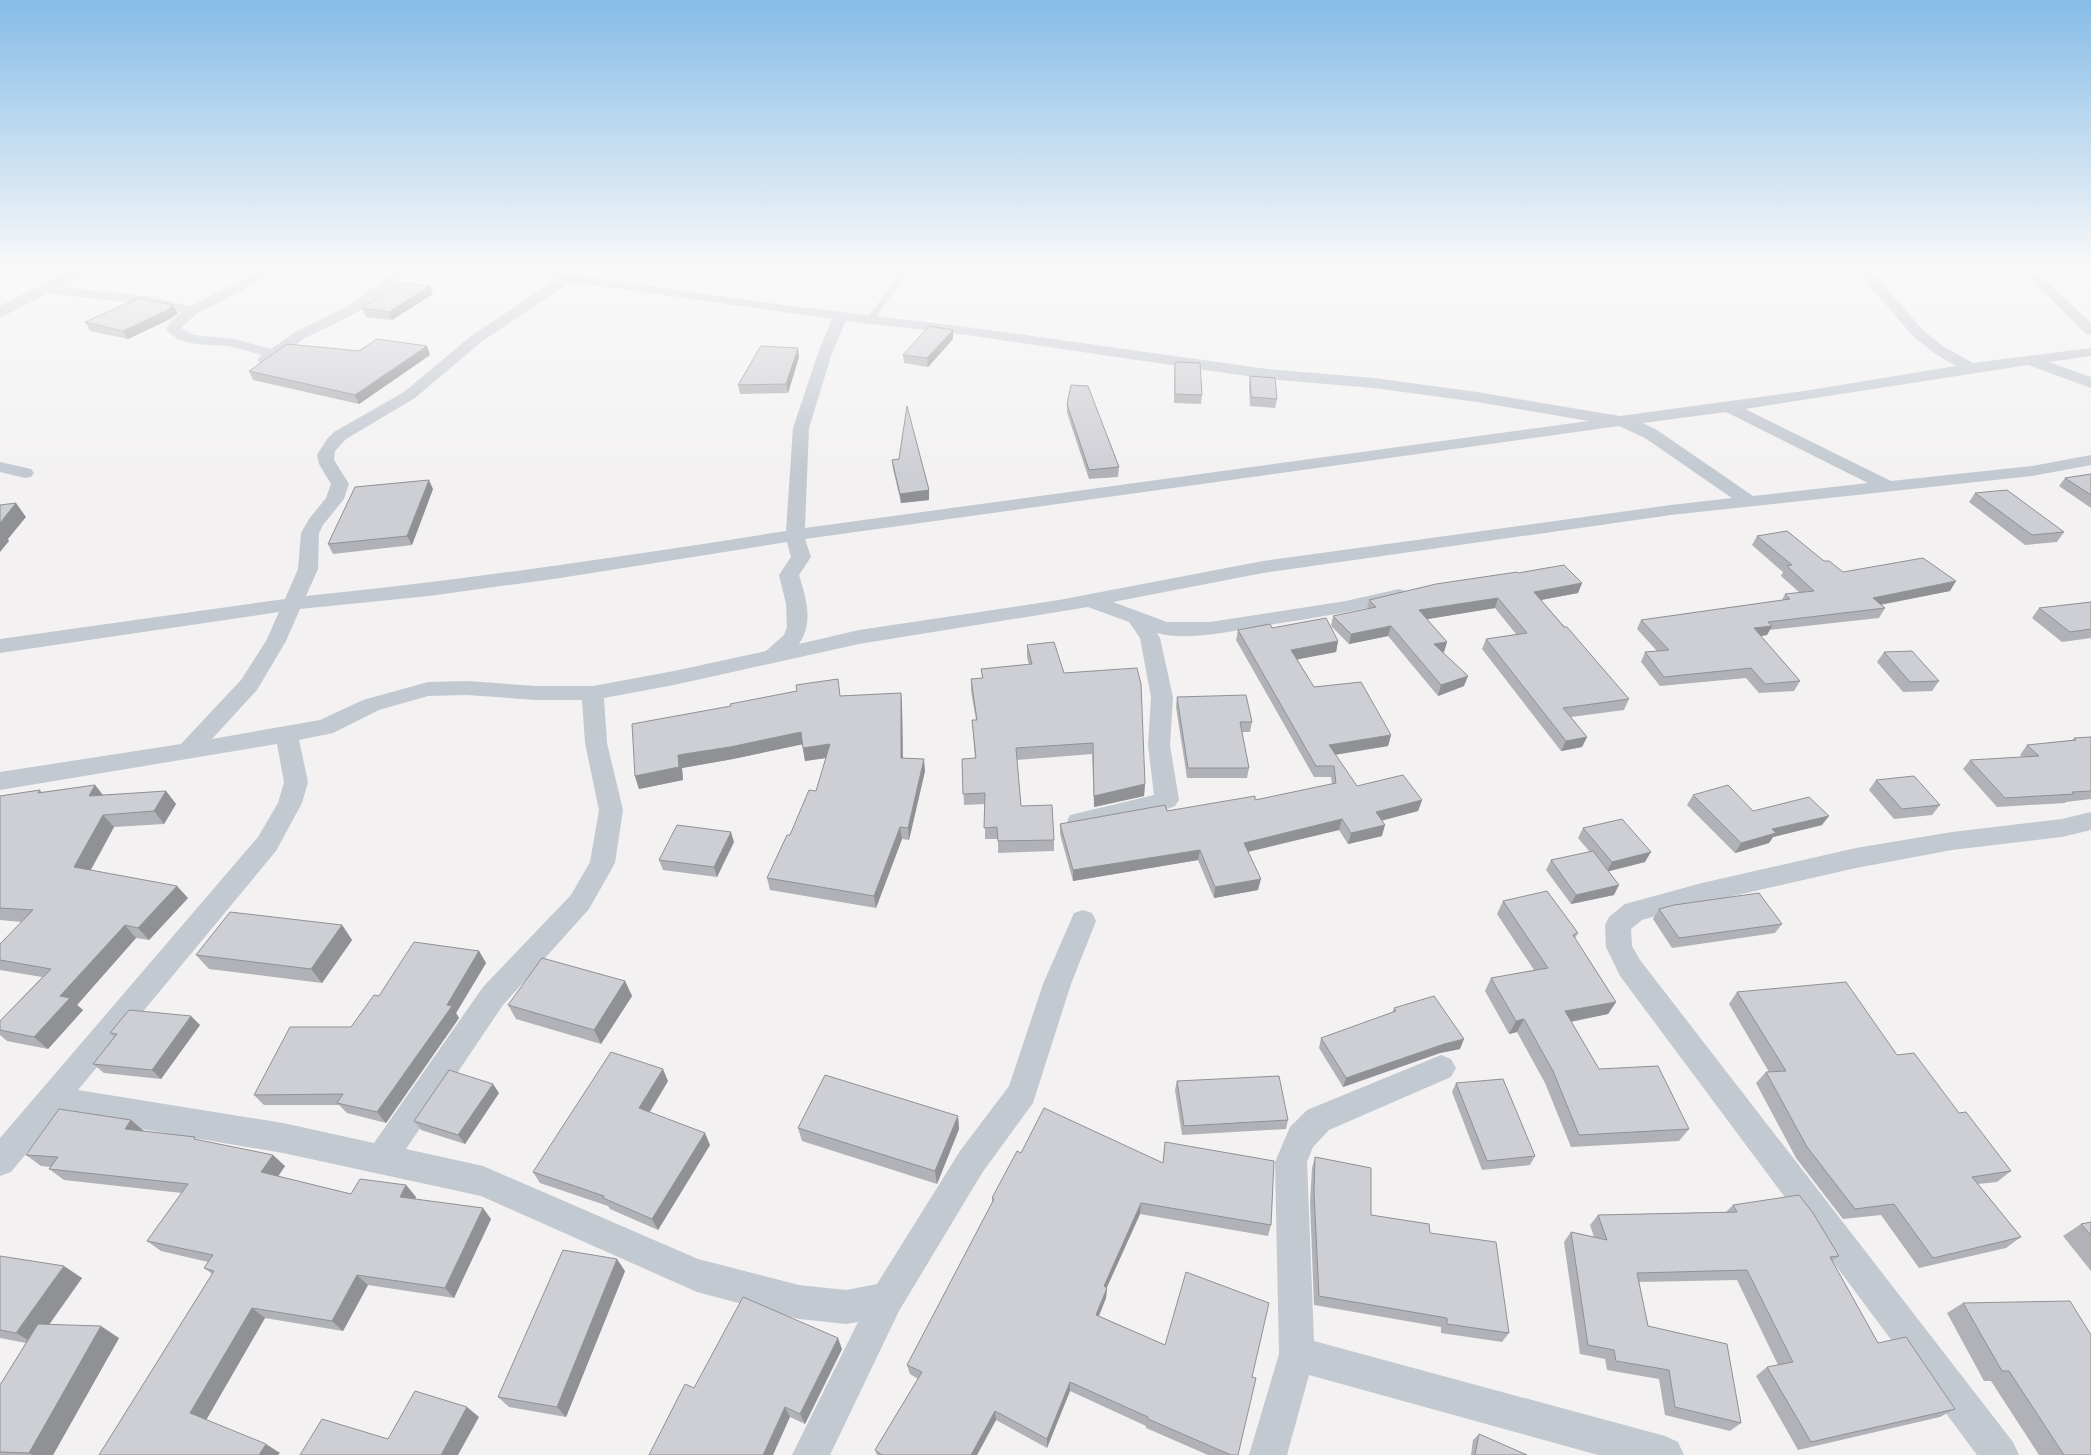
<svg xmlns="http://www.w3.org/2000/svg" width="2091" height="1455" viewBox="0 0 2091 1455" font-family="Signika,sans-serif">
<style>
.lines{fill:none;stroke-linecap:round;stroke-linejoin:round}
.service{fill:#c3c9d1;fill-rule:evenodd}
.minor{fill:#c3c9d1;fill-rule:evenodd}
.secondary{fill:#c5cbd7;fill-rule:evenodd}
.wall{fill:#b1b2b7}
.shaded-wall{fill:#909195}
.building{fill:#cecfd5;stroke:#909195}
</style>
<rect width="100%" height="100%" fill="#f3f1f1"/>
<g class="lines">
<polygon class="service" points="904,268 910,268 873,322 867,322 866,320"/>
<g class="minor">
<path d="M265 268H282L280 271 196 314 181 328 194 335 234 339 271 349 295 332 346 307 400 268H415L356 313 305 338 270 363H260L257 360 262 355 258 354C248 351 238 348 228 346 208 344 179 347 166 329L173 319 182 312 145 304 44 293 37 289 44 285 145 296 191 306Z"/>
<path d="M514 268H539L593 278 791 306 967 327 1267 369 1374 378 1477 392 1620 416 1804 391 1956 366 1934 353 1913 336 1854 268H1868L1923 330 1944 347 1973 363 2091 348V356L2049 362 2091 377V388L2028 365 1745 409 1891 481 2032 466 2091 455V465L2032 476 1671 515 1263 573 1113 602 1167 622H1210L1346 601 1399 589 1406 591 1409 595 1406 599C1356 612 1306 619 1256 627 1228 632 1185 641 1157 633L1160 638 1173 697 1170 745 1179 800 1175 806 1150 816 1079 830 1070 827 1067 821 1070 815 1154 795 1148 745 1151 697 1140 638 1129 622 1088 607 859 644 674 685 604 698 607 743 623 810 615 863 589 909 503 1005 406 1149 483 1166 698 1259 799 1285 846 1290 877 1284 960 1151 1009 1086 1043 984 1074 913 1083 910 1092 913 1096 921 1071 984 1033 1103 982 1173 899 1311 830 1455H792L858 1322 846 1324 799 1319 697 1292 481 1196 283 1153 58 1115 11 1172 0 1176V1138L258 837 278 803 284 782 277 744 0 790V772L181 744 241 680 266 641 279 612 0 653V639L285 599 298 569 301 533 309 519 326 498 331 484 319 464 317 455 327 439 334 432 404 392 471 336 557 279 515 271ZM571 282 832 319 818 353 793 428 786 531C626 556 467 580 306 596L318 569 319 533 323 525 344 499 349 484 334 460 335 451 346 439 415 398 481 342ZM846 321 967 335 1267 379 1374 388 1477 402 1589 421 805 528 809 428 832 353ZM1726 412 1868 483 1753 496 1657 430 1643 423ZM1619 426 1645 438 1732 498 1671 505 1263 561 1059 600 859 630 799 644C814 622 806 598 799 575L811 557 805 539ZM787 542 791 557 779 575 786 604 787 627 784 635 766 651 674 671 593 686H536L467 681 428 682 363 700 320 720 212 739 257 690 286 641 300 609 429 596 560 578ZM467 695 536 700H582L585 743 599 810 590 862 571 895 483 987 374 1143 283 1123 78 1090 276 851 302 803 308 782 299 740 333 733 379 710 428 696Z"/>
<polygon points="2019,268 2032,268 2091,323 2091,335 2086,334"/>
<polygon points="0,462 31,469 34,473 31,477 25,478 0,472"/>
<polygon points="2091,812 2091,830 2062,837 1952,850 1856,868 1702,903 1642,920 1631,929 1632,946 1640,960 2013,1442 2019,1455 1977,1455 1620,976 1606,947 1605,925 1609,917 1625,904 1702,883 1856,848 1952,832 2062,819"/>
<polygon points="1441,1055 1451,1059 1456,1068 1451,1077 1329,1130 1313,1147 1307,1162 1314,1341 1665,1436 1678,1442 1684,1455 1598,1455 1309,1375 1287,1455 1249,1455 1279,1354 1275,1162 1290,1127 1307,1110"/>
</g>
<polygon class="secondary" points="73,268 93,268 91,271 0,318 0,306"/>
</g>
<g class="wall">
<polygon points="430,286 433,294 392,320 366,317 362,308"/>
<polygon points="178,313 170,319 128,339 90,331 85,322"/>
<polygon points="953,339 928,367 904,363 903,355"/>
<polygon points="359,351 430,355 359,404 253,380 249,371"/>
<polygon points="799,357 788,393 740,394 738,385"/>
<polygon points="1175,362 1202,395 1201,404 1174,403 1174,371"/>
<polygon points="1250,376 1277,399 1275,408 1250,406 1249,385"/>
<polygon points="1067,404 1119,467 1118,477 1089,479 1067,413"/>
<polygon points="892,460 929,500 901,503 893,469"/>
<polygon points="2091,474 2091,508 2059,486 2065,478"/>
<polygon points="433,489 412,545 333,554 328,544"/>
<polygon points="1975,493 2064,532 2057,542 2025,545 1969,502"/>
<polygon points="1757,536 1824,561 1843,572 1950,591 1881,605 1885,608 1879,618 1769,630 1767,635 1761,636 1800,681 1794,691 1759,693 1746,678 1660,686 1641,662 1645,652 1657,651 1637,629 1641,620 1782,600 1785,594 1800,593 1781,576 1783,572 1752,545"/>
<polygon points="1518,573 1582,583 1578,593 1541,600 1629,699 1624,710 1571,717 1587,737 1582,747 1561,751 1482,649 1486,639 1516,634 1495,608 1427,619 1447,642 1444,652 1443,652 1464,686 1438,696 1388,636 1349,644 1331,626 1333,616 1367,609 1369,600"/>
<polygon points="2091,602 2091,638 2062,642 2032,618 2039,608"/>
<polygon points="1272,628 1338,641 1336,652 1297,659 1314,687 1391,735 1388,746 1335,755 1357,786 1422,800 1418,811 1382,820 1382,836 1348,844 1339,830 1248,852 1258,890 1214,898 1198,860 1073,881 1060,834 1060,824 1255,800 1332,784 1331,777 1314,777 1236,640 1238,630"/>
<polygon points="1027,645 1064,673 1145,784 1144,796 1094,807 1092,754 1017,760 1021,806 1054,840 1054,851 998,853 998,839 985,839 985,804 964,805 962,759 975,759 972,720 976,720 971,691 971,679 982,678 981,669 1029,665 1027,657"/>
<polygon points="1884,652 1939,681 1932,691 1903,692 1877,662"/>
<polygon points="901,693 902,705 903,758 925,771 909,840 902,839 876,908 770,890 767,878 816,791 826,758 805,761 802,744 733,759 682,768 683,780 639,789 635,776 841,696"/>
<polygon points="1177,697 1252,722 1250,732 1242,732 1249,768 1247,778 1187,778 1176,707"/>
<polygon points="2091,737 2091,799 2066,802 2065,803 1997,807 1963,769 1970,760 2022,757 2020,755 2027,745 2072,740 2074,738"/>
<polygon points="1876,780 1940,805 1932,815 1894,819 1869,790"/>
<polygon points="95,785 103,795 166,791 176,804 164,824 114,827 91,870 188,898 149,940 136,938 77,1005 83,1010 48,1049 7,1041 0,1035 0,1021 42,977 0,970 0,944 22,922 0,920 0,796 40,790 42,792"/>
<polygon points="1693,795 1753,811 1822,825 1773,837 1769,843 1735,853 1687,805"/>
<polygon points="1583,828 1645,862 1608,871 1614,895 1571,904 1546,870 1551,860 1590,852 1578,838"/>
<polygon points="734,842 717,877 663,870 659,860"/>
<polygon points="1503,901 1578,933 1575,938 1616,1002 1608,1014 1571,1022 1599,1069 1689,1129 1679,1141 1571,1147 1545,1083 1517,1032 1509,1034 1485,991 1491,978 1534,970 1497,914"/>
<polygon points="1659,909 1782,924 1775,933 1672,948 1653,919"/>
<polygon points="342,925 352,940 322,983 209,969 196,955"/>
<polygon points="479,951 486,963 456,1013 459,1018 386,1123 347,1113 339,1105 264,1105 254,1095 351,1027 379,996"/>
<polygon points="625,981 632,996 601,1044 516,1019 508,1005"/>
<polygon points="1737,992 1897,1055 1959,1113 2011,1171 1997,1182 1978,1184 2021,1237 2006,1248 1919,1268 1881,1215 1843,1219 1796,1158 1756,1083 1766,1072 1769,1072 1729,1004"/>
<polygon points="1394,1008 1460,1049 1440,1053 1343,1087 1319,1048 1321,1038 1392,1013"/>
<polygon points="200,1025 161,1079 104,1073 93,1064 114,1037 110,1033"/>
<polygon points="668,1081 650,1112 710,1145 658,1230 610,1209 608,1206 540,1183 533,1172"/>
<polygon points="1177,1081 1288,1120 1286,1129 1182,1135 1175,1090"/>
<polygon points="1456,1083 1535,1156 1530,1165 1482,1170 1452,1092"/>
<polygon points="499,1093 465,1144 421,1130 414,1121"/>
<polygon points="958,1116 959,1129 937,1184 802,1141 798,1128"/>
<polygon points="131,1120 144,1131 199,1140 285,1166 278,1176 351,1194 406,1185 416,1197 415,1199 491,1219 454,1298 368,1285 343,1331 265,1318 206,1420 280,1453 99,1455 212,1274 204,1268 208,1262 161,1251 147,1241 182,1193 64,1180 49,1169 51,1167 41,1166 26,1155"/>
<polygon points="1165,1142 1271,1225 1268,1236 1140,1214 1107,1287 1106,1298 1099,1316 1165,1345 1252,1377 1238,1455 1208,1455 1146,1428 1146,1426 1070,1391 1047,1448 996,1420 977,1455 877,1455 875,1450 918,1379 910,1374 907,1365 992,1203 992,1198 1021,1153 1163,1163"/>
<polygon points="1315,1157 1371,1215 1430,1233 1509,1333 1502,1342 1441,1333 1441,1327 1314,1305 1310,1202 1312,1168"/>
<polygon points="1733,1205 1839,1256 1832,1261 1878,1343 1955,1409 1940,1417 1798,1450 1756,1376 1767,1367 1778,1365 1737,1280 1639,1282 1648,1326 1741,1423 1730,1431 1665,1415 1659,1379 1607,1370 1605,1359 1580,1354 1564,1242 1571,1232 1594,1237 1590,1225 1598,1215 1726,1212"/>
<polygon points="2091,1222 2091,1271 2063,1236 2081,1224"/>
<polygon points="0,1256 82,1278 49,1325 119,1338 53,1455 0,1455 0,1385 26,1343 0,1338"/>
<polygon points="625,1271 566,1417 509,1407 498,1397"/>
<polygon points="1963,1303 2091,1455 2039,1455 1991,1381 1984,1381 1947,1313"/>
<polygon points="842,1349 805,1424 790,1417 694,1388"/>
<polygon points="1479,1434 1527,1455 1471,1455 1473,1440"/>
</g>
<g class="shaded-wall">
<polygon points="430,286 433,294 392,320 389,312"/>
<polygon points="173,305 178,313 170,319 128,339 123,331"/>
<polygon points="953,330 953,339 928,367 927,358"/>
<polygon points="427,346 430,355 359,404 355,395"/>
<polygon points="798,348 799,357 788,393 786,384"/>
<polygon points="429,480 433,489 412,545 407,536"/>
<polygon points="929,490 929,500 901,503 900,494"/>
<polygon points="16,503 26,517 8,539 9,541 0,552 0,523"/>
<polygon points="1956,581 1950,591 1867,607 1873,598"/>
<polygon points="1582,583 1578,593 1530,602 1534,592"/>
<polygon points="1498,598 1495,608 1416,621 1419,610"/>
<polygon points="1391,626 1388,636 1349,644 1351,634"/>
<polygon points="1772,626 1767,635 1749,638 1754,628"/>
<polygon points="1338,641 1336,652 1289,661 1291,650"/>
<polygon points="1447,642 1444,652 1431,655 1434,644"/>
<polygon points="1468,676 1464,686 1438,696 1441,685"/>
<polygon points="901,693 902,705 903,770 901,758"/>
<polygon points="801,732 804,744 733,759 682,768 683,780 639,789 635,776 678,755"/>
<polygon points="1391,735 1388,746 1326,756 1329,745"/>
<polygon points="1587,737 1582,747 1561,751 1566,741"/>
<polygon points="830,744 832,757 805,761 803,748"/>
<polygon points="924,759 925,771 909,840 908,828"/>
<polygon points="1145,784 1144,796 1094,807 1094,796"/>
<polygon points="95,785 105,798 89,796"/>
<polygon points="166,791 176,804 164,824 154,811"/>
<polygon points="1422,800 1418,811 1373,823 1376,812"/>
<polygon points="103,815 114,827 85,880 74,867"/>
<polygon points="1829,816 1822,825 1773,837 1769,843 1735,853 1741,843 1772,829"/>
<polygon points="1342,819 1339,830 1242,853 1244,843"/>
<polygon points="1385,825 1382,836 1348,844 1351,833"/>
<polygon points="900,827 902,839 876,908 874,896"/>
<polygon points="731,832 734,842 717,877 714,867"/>
<polygon points="1200,850 1198,860 1073,881 1073,870"/>
<polygon points="1651,852 1645,862 1606,872 1612,862"/>
<polygon points="1261,879 1258,890 1214,898 1215,887"/>
<polygon points="1619,885 1614,895 1571,904 1576,895"/>
<polygon points="177,886 188,898 149,940 138,928"/>
<polygon points="125,925 136,938 77,1005 83,1010 48,1049 34,1037 60,996"/>
<polygon points="342,925 352,940 322,983 311,969"/>
<polygon points="479,951 486,963 456,1013 459,1018 386,1123 377,1112 447,1005"/>
<polygon points="625,981 632,996 601,1044 594,1030"/>
<polygon points="1616,1002 1608,1014 1558,1024 1565,1011"/>
<polygon points="191,1016 200,1025 161,1079 152,1070"/>
<polygon points="1524,1019 1517,1032 1509,1034 1516,1021"/>
<polygon points="1464,1039 1460,1049 1440,1053 1343,1087 1346,1078 1444,1044"/>
<polygon points="663,1069 668,1081 645,1119 639,1108"/>
<polygon points="493,1084 499,1093 465,1144 458,1135"/>
<polygon points="958,1116 959,1129 937,1184 935,1171"/>
<polygon points="131,1120 145,1132 125,1129"/>
<polygon points="705,1133 710,1145 658,1230 652,1219"/>
<polygon points="273,1155 285,1166 273,1184 261,1172"/>
<polygon points="406,1185 416,1197 410,1208 400,1197"/>
<polygon points="1141,1203 1140,1214 1103,1296 1104,1286"/>
<polygon points="483,1208 491,1219 454,1298 445,1288"/>
<polygon points="617,1259 625,1271 566,1417 557,1407"/>
<polygon points="64,1266 82,1278 35,1344 16,1333"/>
<polygon points="357,1275 368,1285 343,1331 332,1321"/>
<polygon points="1107,1288 1106,1298 1095,1325 1096,1315"/>
<polygon points="252,1308 265,1318 205,1422 190,1413"/>
<polygon points="101,1326 119,1338 53,1455 33,1455 29,1453"/>
<polygon points="838,1338 842,1349 805,1424 800,1414"/>
<polygon points="1070,1382 1070,1391 1047,1448 1047,1439"/>
<polygon points="467,1407 479,1417 458,1455 441,1455"/>
<polygon points="785,1407 790,1417 773,1455 763,1455"/>
<polygon points="995,1411 996,1420 977,1455 971,1455"/>
<polygon points="266,1444 280,1453 278,1455 259,1455"/>
</g>
<g class="building">
<polygon points="398,283 430,286 389,312 362,308"/>
<polygon points="139,298 173,305 166,311 123,331 85,322"/>
<polygon points="929,326 953,330 927,358 903,355"/>
<polygon points="377,339 427,346 355,395 249,371 287,344 359,351"/>
<polygon points="761,346 798,348 786,384 738,385"/>
<polygon points="1175,362 1200,363 1202,395 1175,394"/>
<polygon points="1250,376 1275,378 1277,399 1251,397"/>
<polygon points="1071,385 1088,386 1119,467 1089,470 1067,404"/>
<polygon points="907,406 929,490 900,494 892,460 899,459"/>
<polygon points="2091,474 2091,495 2065,478"/>
<polygon points="429,480 407,536 328,544 355,487"/>
<polygon points="2007,490 2064,532 2032,535 1975,493"/>
<polygon points="16,503 0,523 0,505"/>
<polygon points="1787,531 1824,561 1829,561 1843,572 1923,558 1956,581 1873,598 1885,608 1768,622 1772,626 1754,628 1800,681 1765,684 1751,668 1664,677 1645,652 1669,650 1641,620 1790,599 1785,594 1814,591 1787,566 1792,565 1757,536"/>
<polygon points="1564,565 1582,583 1534,592 1564,627 1567,627 1629,699 1563,708 1587,737 1566,741 1486,639 1527,633 1498,598 1419,610 1447,642 1434,644 1468,676 1441,685 1391,626 1351,634 1333,616 1376,607 1369,600 1436,584 1517,572 1518,573"/>
<polygon points="2091,602 2091,629 2070,632 2039,608"/>
<polygon points="1326,618 1338,641 1291,650 1314,687 1361,682 1391,735 1329,745 1357,786 1403,775 1422,800 1376,812 1385,825 1351,833 1342,819 1244,843 1261,879 1215,887 1200,850 1073,870 1060,824 1165,805 1167,811 1255,796 1255,800 1336,783 1334,766 1316,766 1238,630 1270,624 1272,628"/>
<polygon points="1054,642 1064,673 1137,668 1141,684 1145,784 1094,796 1093,743 1016,748 1021,806 1052,805 1054,840 998,841 997,827 984,828 985,793 963,794 962,759 976,758 972,720 977,720 971,679 983,678 981,669 1032,664 1027,645"/>
<polygon points="1912,651 1939,681 1910,682 1884,652"/>
<polygon points="838,679 840,696 901,693 901,758 924,759 908,828 900,827 874,896 767,878 787,835 790,835 809,790 816,791 830,744 803,748 801,732 730,747 678,755 679,767 635,776 632,724 731,706 730,704 797,691 796,685"/>
<polygon points="1246,695 1252,722 1240,722 1249,768 1188,768 1177,697"/>
<polygon points="2091,737 2091,791 2072,792 2074,794 2005,798 1970,760 2039,756 2027,745 2076,740 2074,738"/>
<polygon points="1914,776 1940,805 1902,809 1876,780"/>
<polygon points="95,785 89,796 166,791 154,811 103,815 74,867 177,886 138,928 125,925 60,996 70,998 34,1037 0,1030 0,1021 51,969 0,960 0,944 33,910 0,908 0,796 40,790 38,793"/>
<polygon points="1728,785 1753,811 1809,797 1829,816 1772,829 1776,833 1741,843 1693,795"/>
<polygon points="1622,819 1651,852 1612,862 1583,828"/>
<polygon points="677,825 731,832 714,867 659,860"/>
<polygon points="1593,851 1619,885 1576,895 1551,860"/>
<polygon points="1547,891 1578,933 1573,935 1616,1002 1565,1011 1599,1069 1658,1066 1689,1129 1579,1135 1553,1071 1524,1019 1516,1021 1491,978 1548,968 1503,901"/>
<polygon points="1759,893 1782,924 1679,938 1659,909 1674,905"/>
<polygon points="230,912 342,925 311,969 196,955"/>
<polygon points="414,942 479,951 447,1005 452,1006 377,1112 337,1103 343,1094 254,1095 290,1027 351,1027 374,995 379,996"/>
<polygon points="542,958 625,981 594,1030 508,1005"/>
<polygon points="1846,982 1897,1055 1914,1053 1959,1113 1966,1112 2011,1171 1972,1177 2021,1237 1933,1258 1894,1204 1855,1209 1807,1147 1766,1072 1786,1071 1737,992"/>
<polygon points="1434,996 1464,1039 1444,1044 1346,1078 1321,1038 1396,1011 1394,1008"/>
<polygon points="129,1010 191,1016 152,1070 93,1064 117,1034 110,1033"/>
<polygon points="611,1052 663,1069 639,1108 705,1133 652,1219 603,1198 604,1196 533,1172"/>
<polygon points="449,1070 493,1084 458,1135 414,1121"/>
<polygon points="825,1075 958,1116 935,1171 798,1128"/>
<polygon points="1279,1076 1288,1120 1184,1126 1177,1081"/>
<polygon points="1503,1079 1535,1156 1487,1161 1456,1083"/>
<polygon points="1044,1108 1163,1163 1165,1142 1274,1161 1271,1225 1141,1203 1104,1286 1107,1288 1096,1315 1165,1345 1186,1272 1269,1303 1252,1377 1256,1378 1238,1455 1231,1455 1148,1419 1148,1417 1070,1382 1047,1439 995,1411 971,1455 882,1455 875,1450 922,1372 907,1365 994,1199 992,1198 1017,1151 1021,1153"/>
<polygon points="59,1109 131,1120 125,1129 195,1137 194,1139 273,1155 261,1172 351,1194 360,1179 406,1185 400,1197 483,1208 445,1288 357,1275 332,1321 252,1308 190,1413 266,1444 259,1455 99,1455 214,1271 204,1268 213,1255 147,1241 188,1184 49,1169 58,1157 26,1155"/>
<polygon points="1315,1157 1371,1168 1371,1215 1429,1224 1430,1233 1496,1242 1509,1333 1447,1324 1447,1318 1319,1296 1314,1192"/>
<polygon points="1799,1195 1813,1213 1839,1256 1830,1257 1878,1343 1906,1337 1955,1409 1811,1442 1767,1367 1793,1362 1747,1270 1637,1273 1648,1326 1727,1344 1741,1423 1675,1407 1669,1370 1616,1361 1614,1350 1588,1345 1571,1232 1607,1240 1598,1215 1737,1212 1733,1205"/>
<polygon points="2091,1222 2091,1235 2081,1224"/>
<polygon points="563,1250 617,1259 557,1407 498,1397"/>
<polygon points="0,1256 64,1266 16,1333 0,1330"/>
<polygon points="743,1297 838,1338 800,1414 785,1407 763,1455 649,1455 685,1384 694,1388"/>
<polygon points="2070,1301 2091,1335 2091,1455 2064,1455 2009,1371 2002,1371 1963,1303"/>
<polygon points="38,1324 101,1326 29,1453 0,1452 0,1385"/>
<polygon points="415,1391 467,1407 441,1455 300,1455 322,1419 388,1439"/>
<polygon points="1479,1434 1527,1455 1475,1455"/>
</g>
<linearGradient id="sky" x2="0" y2="1"><stop stop-color="#86bce7"/><stop offset="0.57" stop-color="#faf9f9"/><stop offset="1" stop-color="#faf9f9" stop-opacity="0"/></linearGradient>
<rect width="2091" height="471" fill="url(#sky)"/>
</svg>
